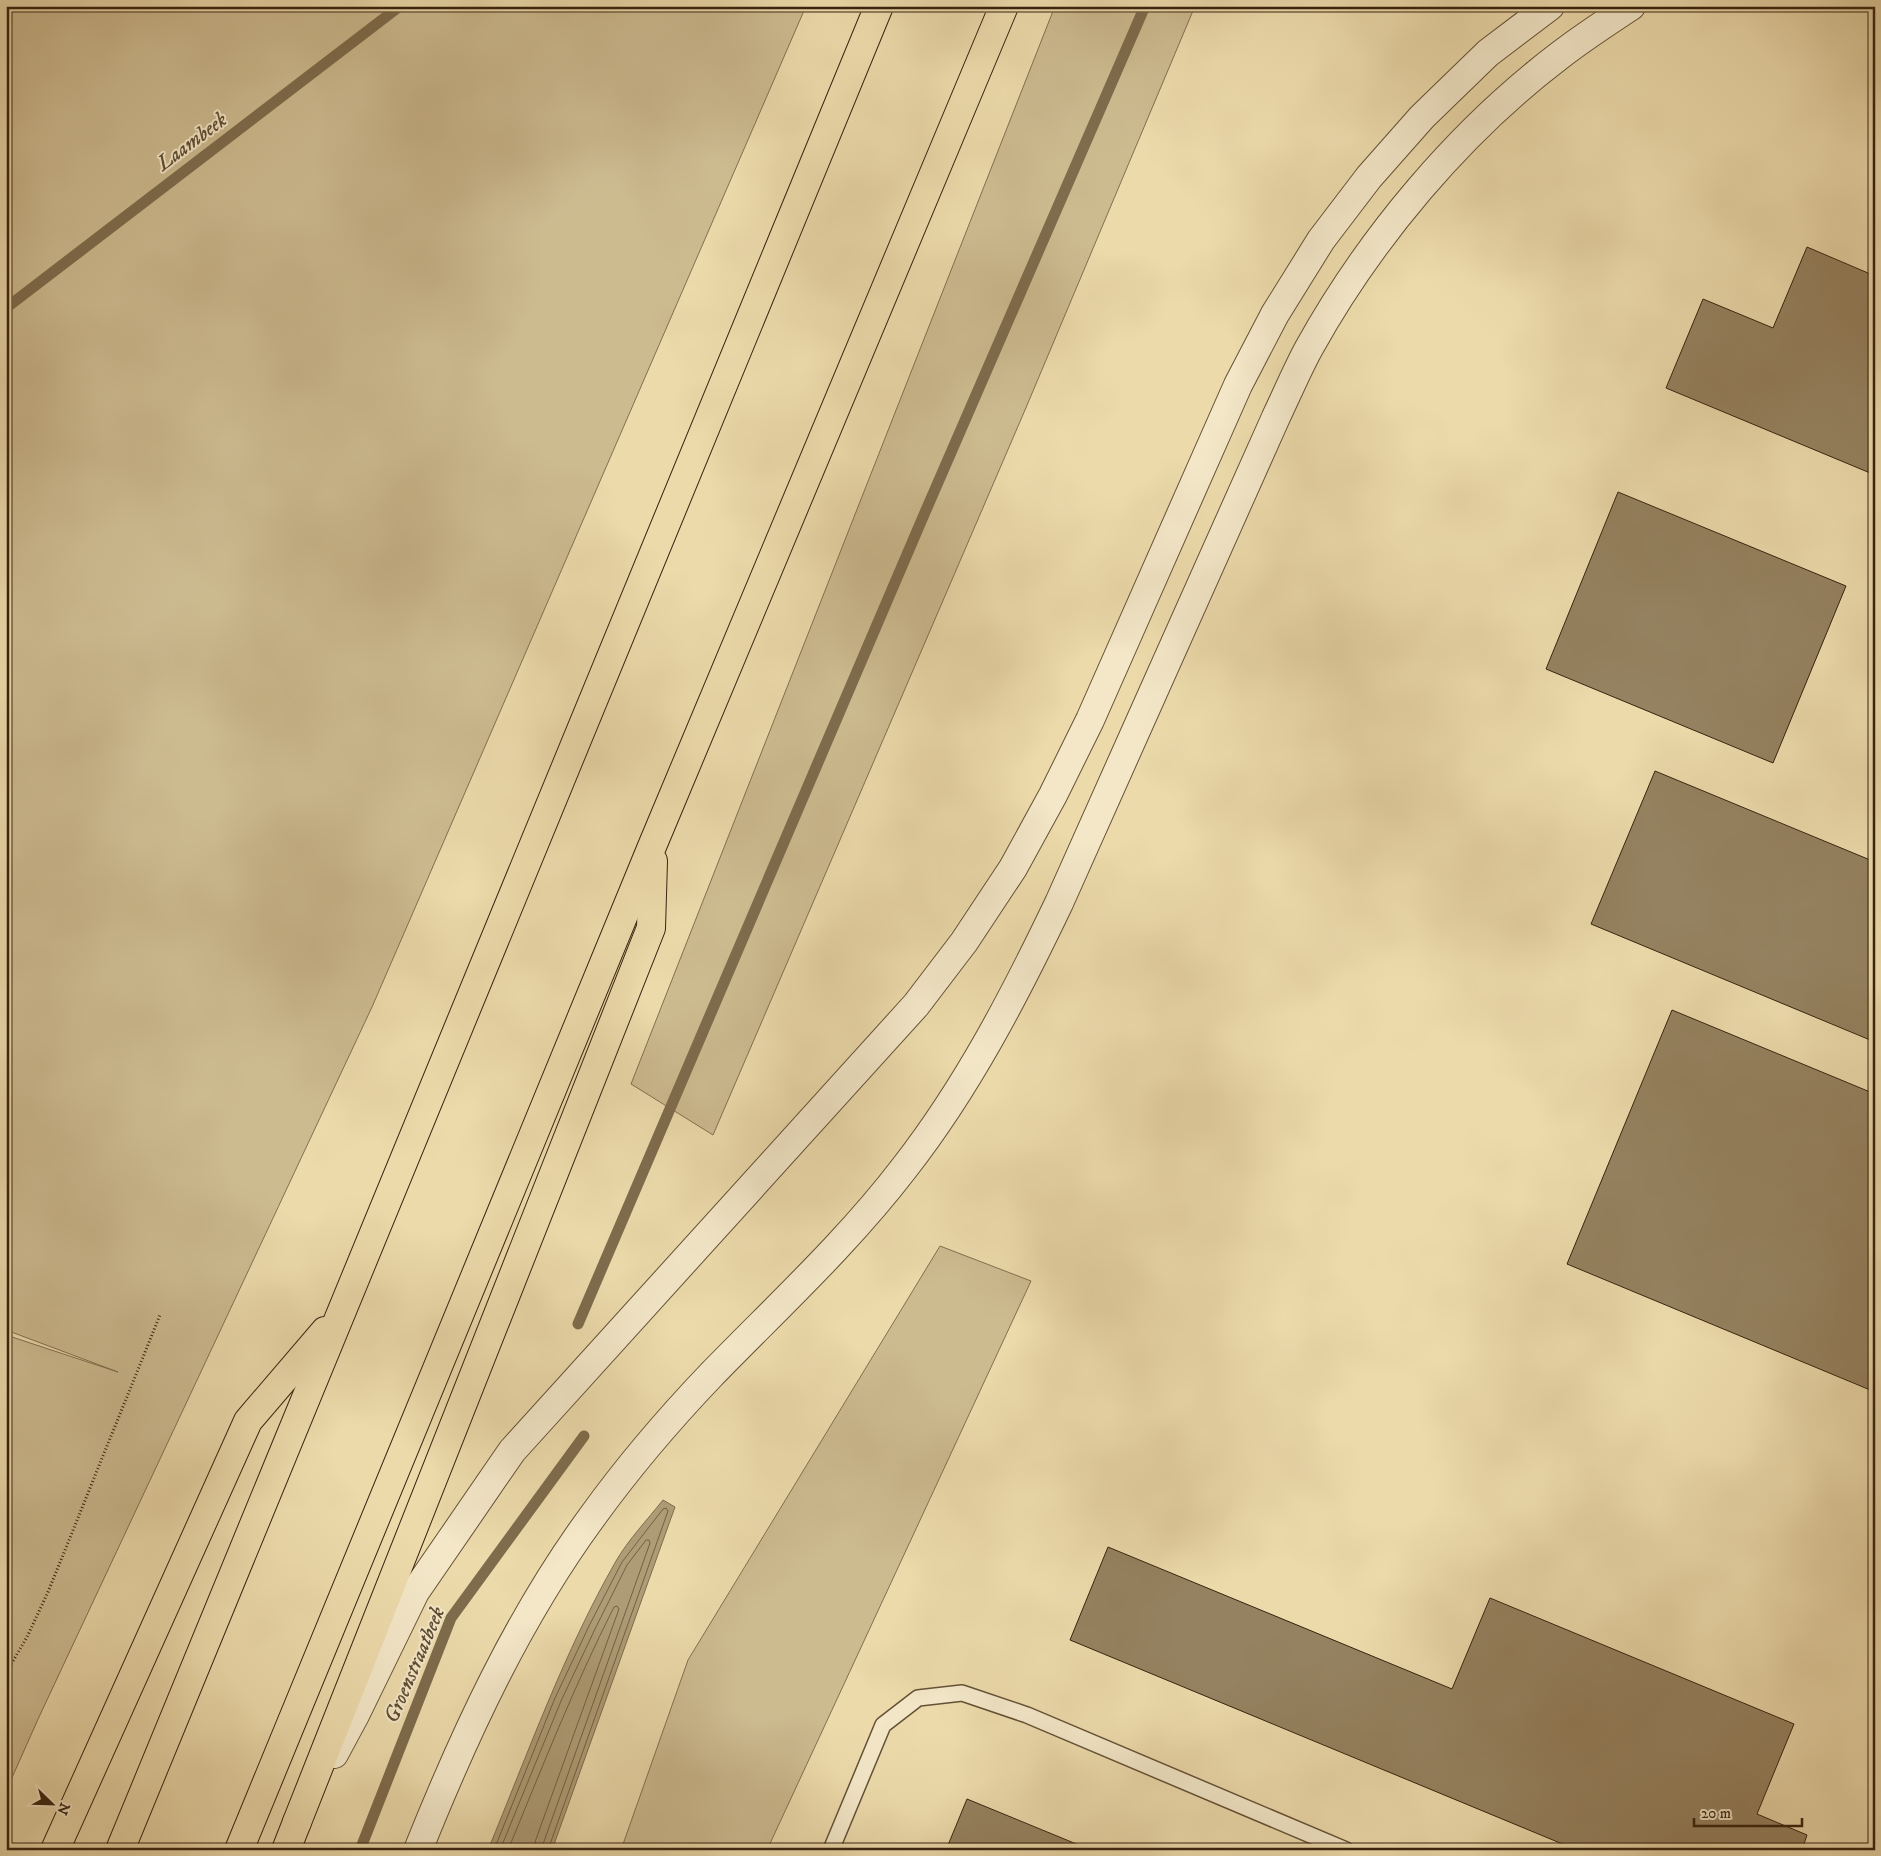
<svg xmlns="http://www.w3.org/2000/svg" width="1881" height="1856" viewBox="0 0 1881 1856" font-family="'IM FELL DW Pica',serif">
<style>
.green{fill:#cdbb90;stroke:#826f50}
.water{fill:#ae9c76;stroke:#7e6c4d}
.lines{fill:none;stroke-linecap:round;stroke-linejoin:round}
.shore{stroke:#726042;stroke-width:1}
.stream{stroke:#7e6c4d;stroke-width:11}
.building{fill:#958260;stroke:#36230f}
.service-casing{stroke:#645136;stroke-width:18}
.tertiary-casing{stroke:#645136;stroke-width:30}
.trunk-casing{stroke:#36230f;stroke-width:30}
.motorway-casing{stroke:#36230f;stroke-width:30}
.path{stroke:#36230f;stroke-width:3;stroke-dasharray:1 2.5;stroke-linecap:butt}
.service{stroke:#f3e7c8;stroke-width:15}
.tertiary{stroke:#f3e7c8;stroke-width:28}
.trunk{stroke:#ecdaab;stroke-width:28}
.motorway{stroke:#ecdaab;stroke-width:28}
.labels{text-anchor:middle;dominant-baseline:central;stroke-width:4;stroke-linejoin:round;paint-order:stroke}
.water-label{font-size:21px;font-style:italic;fill:#604d33;stroke:#f3e7c8}
</style>
<rect width="100%" height="100%" fill="#ecdaab"/>
<filter id="stains"><feTurbulence type="fractalNoise" baseFrequency=".004" numOctaves="4"/><feColorMatrix values="0 0 0 0 .2 0 0 0 0 .09 0 0 0 0 .02 0 0 0 .5 -.17"/></filter>
<radialGradient id="worn" r=".72"><stop offset=".6" stop-color="#630" stop-opacity="0"/><stop offset="1" stop-color="#630" stop-opacity=".3"/></radialGradient>
<g class="green">
<polygon points="6,6 806,6 372,1007 39,1717 6,1791 6,1335 118,1372 6,1330"/>
<polygon points="1055,6 1195,6 1025,410 713,1135 631,1084"/>
<polygon points="940,1246 1031,1281 767,1850 621,1850 688,1660"/>
</g>
<path class="water" d="M663 1500 675 1507 552 1850H488C528 1753 564 1652 616 1561 628 1540 648 1519 663 1500Z"/>
<g class="lines">
<g class="shore">
<polyline points="494,1850 555,1698 589,1626 622,1562 663,1509 666,1508 668,1511 548,1850"/>
<polyline points="500,1850 561,1701 595,1629 627,1565 646,1540 649,1540 650,1543 541,1850"/>
<path d="M508 1850C542 1768 574 1686 614 1607L617 1606 619 1609 535 1842 534 1850"/>
</g>
<g class="stream">
<polyline points="6,308 400,6"/>
<path d="M578 1324C765 884 953 444 1145 6"/>
<polyline points="360,1850 451,1618 584,1436"/>
</g>
</g>
<g class="building">
<polygon points="1807,247 1875,276 1875,475 1666,388 1703,299 1773,328"/>
<polygon points="1618,492 1846,586 1773,763 1546,669"/>
<polygon points="1655,771 1875,862 1875,1042 1591,924"/>
<polygon points="1875,784 1875,801 1869,799"/>
<polygon points="1672,1010 1875,1094 1875,1392 1567,1264"/>
<polygon points="1108,1547 1452,1689 1490,1598 1794,1724 1757,1814 1807,1835 1802,1850 1577,1850 1070,1640"/>
<polygon points="967,1799 1091,1850 946,1850"/>
</g>
<g class="lines">
<defs>
<polyline id="service" points="831,1850 883,1725 918,1698 962,1693 1027,1715 1346,1850"/>
<g id="tertiary">
<polyline points="334,1754 355,1715 415,1592 512,1451 916,1005 964,942 1013,868 1053,795 1090,720 1238,385 1275,314 1321,240 1369,177 1422,117 1488,53 1550,6"/>
<path d="M418 1850C465 1733 518 1618 592 1517 628 1467 669 1419 711 1375 777 1307 847 1243 905 1167 968 1086 1015 995 1059 903L1276 417C1287 394 1297 370 1309 348 1370 238 1459 132 1559 56 1582 38 1607 22 1631 6"/>
</g>
<polyline id="trunk" points="286,1850 297,1822"/>
<g id="motorway">
<polyline points="297,1822 651,928 653,861"/>
<polyline points="55,1850 248,1421 325,1331"/>
<polyline points="120,1850 879,6"/>
<polyline points="239,1850 653,844 1004,6"/>
</g>
</defs>
<use href="#service" class="service-casing"/>
<use href="#tertiary" class="tertiary-casing"/>
<use href="#trunk" class="trunk-casing"/>
<use href="#motorway" class="motorway-casing"/>
<polyline class="path" points="6,1673 27,1637 48,1592 160,1315"/>
<use href="#service" class="service"/>
<use href="#tertiary" class="tertiary"/>
<use href="#trunk" class="trunk"/>
<use href="#motorway" class="motorway"/>
</g>
<g class="labels">
<g class="water-label">
<text transform="translate(192 142) rotate(-37)">Laambeek</text>
<text transform="translate(415 1665) rotate(-67)">Groenstraatbeek</text>
</g>
</g>
<rect width="1881" height="1856" fill="none" stroke="#ecdaab" stroke-width="25"/>
<rect x="8" y="8" width="1866" height="1841" fill="none" stroke="#36230f" stroke-width="2.5"/>
<rect x="12" y="12" width="1856" height="1831" fill="none" stroke="#36230f"/>
<g transform="translate(52 1804) rotate(113)" stroke="#f3e7c8" stroke-width="4" paint-order="stroke">
<path d="M0-4L9 19L0 12L-9 19Z" fill="#36230f"/>
<text y="-8" font-size="14" font-weight="bold" text-anchor="middle" fill="#36230f">N</text>
</g>
<path d="M1694 1818v8h108v-8" fill="none" stroke="#36230f" stroke-width="2.5"/>
<text x="1701" y="1818" font-size="15" fill="#36230f" stroke="#f3e7c8" stroke-width="4" paint-order="stroke">20 m</text>
<rect width="100%" height="100%" filter="url(#stains)"/>
<rect width="100%" height="100%" fill="url(#worn)"/>
</svg>
